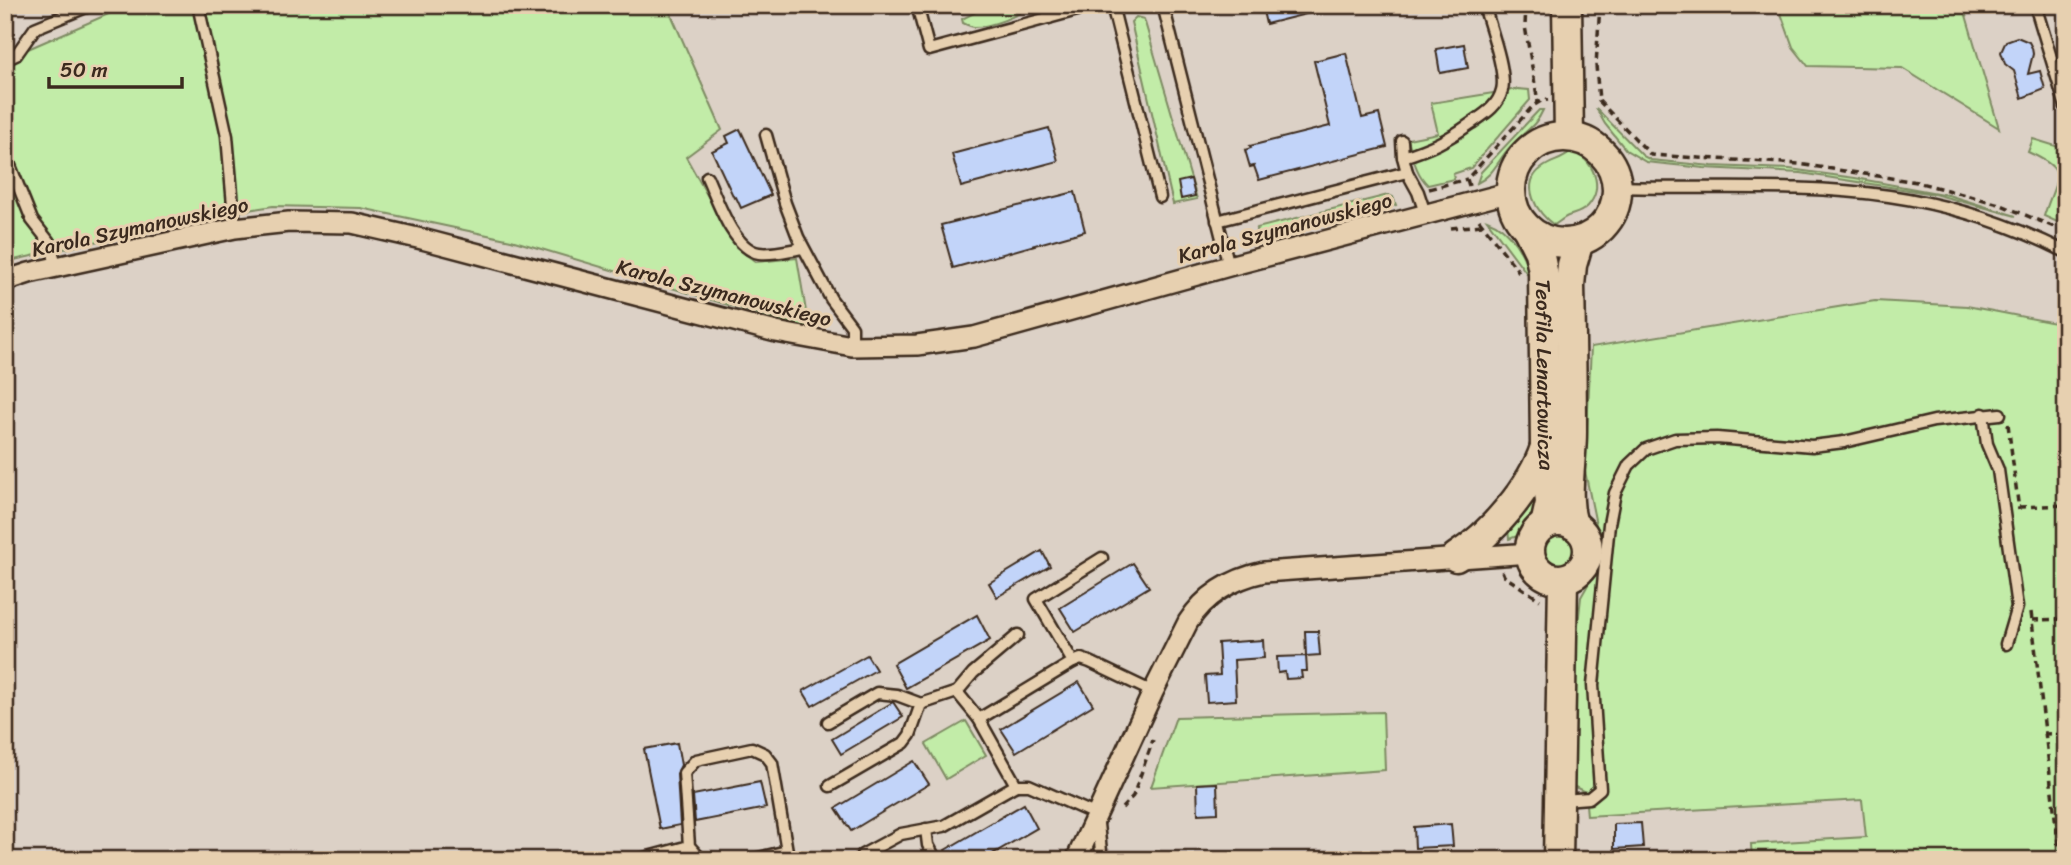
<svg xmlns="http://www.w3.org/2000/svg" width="2071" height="865" viewBox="0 0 2071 865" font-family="Sriracha,sans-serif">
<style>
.green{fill:#c2eca8;stroke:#7e8b63;stroke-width:2}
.building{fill:#c2d4f9;stroke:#3b2a1e;stroke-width:2}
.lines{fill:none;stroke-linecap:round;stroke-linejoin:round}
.lane-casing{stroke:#3b2a1e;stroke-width:15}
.street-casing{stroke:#3b2a1e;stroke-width:24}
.secondary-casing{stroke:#3b2a1e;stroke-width:33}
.path{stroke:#3b2a1e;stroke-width:3.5;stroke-dasharray:7 5;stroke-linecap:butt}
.lane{stroke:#e7d0b0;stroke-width:10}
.street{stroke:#e7d0b0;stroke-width:19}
.secondary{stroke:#e7d0b0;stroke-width:28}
.labels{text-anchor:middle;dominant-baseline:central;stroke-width:6;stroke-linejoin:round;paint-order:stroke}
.street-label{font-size:21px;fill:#3b2a1e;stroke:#e7d0b0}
</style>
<rect width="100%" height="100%" fill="#dcd1c6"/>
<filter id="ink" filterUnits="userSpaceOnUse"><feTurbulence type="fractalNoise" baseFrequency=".0143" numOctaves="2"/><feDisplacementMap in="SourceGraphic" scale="14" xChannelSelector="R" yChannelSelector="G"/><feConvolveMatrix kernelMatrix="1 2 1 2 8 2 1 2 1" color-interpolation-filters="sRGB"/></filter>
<g filter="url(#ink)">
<g class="green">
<polygon points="129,5 667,5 722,130 686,157 736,247 756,262 797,258 809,329 511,240 361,208 273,206 216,215 5,262 5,59"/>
<path d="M982 5H1029C1022 16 988 27 975 27 972 27 965 24 963 23L962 19 982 9Z"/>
<polygon points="1778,5 1963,5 1999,128 1902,68 1808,66 1793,47"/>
<polygon points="1136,17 1144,19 1197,199 1173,204 1131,22"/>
<path d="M1518 89 1529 90 1530 100 1471 168 1453 174 1454 179 1428 185C1415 173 1413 156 1408 139L1438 133 1431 103Z"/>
<polygon points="1596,108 1643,156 1651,160 1712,166 1790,169 1855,178 1948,195 2016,216 1934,194 1801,173 1704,168 1646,162 1626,150 1605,124"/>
<path d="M1539 110H1543C1536 127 1522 133 1510 147 1498 160 1494 175 1477 183L1481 172Z"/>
<path d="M2033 139 2059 147 2066 165V226L2044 216C2056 177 2071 171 2028 152Z"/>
<path d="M1572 151C1593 159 1605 187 1588 206 1581 213 1576 213 1568 216 1563 218 1558 223 1554 225 1537 214 1519 184 1542 168 1552 160 1562 161 1572 151Z"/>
<polygon points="1388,195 1393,197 1396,205 1260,240 1255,235 1257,228"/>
<path d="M1487 220C1510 228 1526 256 1531 279Z"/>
<polygon points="1875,301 1967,306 2066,325 2066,860 1752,860 1751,844 1866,837 1862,800 1587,816 1585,792 1571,785 1574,662 1581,597 1598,567 1600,557 1600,544 1585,471 1591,347"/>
<path d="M1542 478C1539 508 1543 529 1509 539L1507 519Z"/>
<circle cx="1559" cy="550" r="15"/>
<polygon points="1383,712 1385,770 1151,787 1176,717"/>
<polygon points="966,721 986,755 946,779 926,744"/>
</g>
<g class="building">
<polygon points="1287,5 1321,5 1322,10 1266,24 1263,11"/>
<polygon points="2017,37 2029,42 2032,48 2033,54 2028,74 2040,71 2045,89 2022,98 2014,71 2005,64 2001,52 2006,41"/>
<polygon points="1464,44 1468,68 1440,73 1436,49"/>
<polygon points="1346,53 1362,118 1379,114 1387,147 1259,180 1254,166 1250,167 1245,150 1251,148 1250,146 1330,126 1314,61"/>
<polygon points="1049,128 1058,161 961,187 952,154"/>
<polygon points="740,129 771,195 741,208 736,197 734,198 712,151 729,143 726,136"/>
<polygon points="1191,179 1195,196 1181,199 1178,182"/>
<polygon points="1075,192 1085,231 953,268 941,225"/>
<polygon points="1042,551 1050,566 997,597 989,583"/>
<polygon points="1133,563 1149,587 1075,632 1060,608"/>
<polygon points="977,615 990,640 906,688 893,664"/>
<polygon points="1305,631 1318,631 1320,655 1306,656"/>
<polygon points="1263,640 1264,658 1234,660 1236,700 1207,702 1205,676 1220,675 1218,643"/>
<polygon points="867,655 876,670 812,706 803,691"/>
<polygon points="1306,656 1307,671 1301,671 1302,678 1286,679 1285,672 1278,673 1277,657"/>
<polygon points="1079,682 1093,705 1016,752 1001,729"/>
<polygon points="893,702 903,717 841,754 832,739"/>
<polygon points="677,743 681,765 677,774 680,825 660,829 644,749"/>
<polygon points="914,761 929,784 851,831 836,808"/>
<polygon points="760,782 766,808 695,822 693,795"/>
<polygon points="1217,783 1218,813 1198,814 1197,784"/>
<polygon points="1024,804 1037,828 982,860 951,860 945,850"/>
<polygon points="1641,823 1643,847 1614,849 1614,824"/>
<polygon points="1451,824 1453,846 1415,848 1414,827"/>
</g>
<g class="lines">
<defs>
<g id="lane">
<polyline points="198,5 227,136 235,228"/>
<polyline points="917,5 929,50 1096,5"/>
<polyline points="1046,5 1049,18"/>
<polyline points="1112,5 1160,197"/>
<polyline points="1163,5 1229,266"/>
<polyline points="2035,5 2066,107"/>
<polyline points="5,60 16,55 35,28 91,5"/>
<polyline points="766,135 785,203 798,237 831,299 852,327 852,346"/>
<polyline points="1402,141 1403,157 1407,172"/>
<polyline points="5,153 32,220 50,243 57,268"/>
<path d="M1403 157C1431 148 1446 141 1470 124 1483 115 1498 107 1502 90 1507 72 1489 24 1484 5"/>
<path d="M707 177C717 199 733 249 759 253 773 255 789 250 803 248"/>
<path d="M1617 187C1706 190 1800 183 1889 196 1951 205 2010 224 2066 252"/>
<polyline points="1217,221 1407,172 1418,192 1425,213"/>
<polyline points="1983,414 1987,444 1998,470 2017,607 2006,644"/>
<polyline points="1073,662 1081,659 1090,662 1153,692"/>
<polyline points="957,692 973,673 1018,635"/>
<polyline points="979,719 1073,662 1036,599 1102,558"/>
<polyline points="828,722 877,693 897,695 921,704"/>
<polyline points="830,786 904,743 910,735 921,704 957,692 979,719 1016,785 1029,785 1097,815 1102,860"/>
<polyline points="1563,800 1589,798 1600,789 1593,685 1609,524 1615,493 1629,465 1646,449 1675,439 1717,438 1812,446 1844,442 1934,421 2000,414"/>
<polyline points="926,829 928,845 936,860"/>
<polyline points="637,860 689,846"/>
<polyline points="702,860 689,846 684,773 696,760 752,748 765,754 772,763 787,851 750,860"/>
<polyline points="860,860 862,855 901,834 944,826 1016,785"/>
</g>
<g id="street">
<polyline points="5,281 29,273 235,228 289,222 352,223 422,239 776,332 852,346 917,345 974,337 1229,266 1511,192"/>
<path d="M1076 860 1153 692 1188 622C1206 594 1232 579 1264 572L1530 553"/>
</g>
<g id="secondary">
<polyline points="1567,5 1569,137"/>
<circle cx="1564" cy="190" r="53"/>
<path id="s1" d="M1527 228 1539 252 1543 271 1545 448 1550 503 1545 525"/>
<circle cx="1559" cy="550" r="29"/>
<path d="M1573 525C1564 495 1572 463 1572 432 1572 383 1571 334 1570 285L1572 265 1579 241"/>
<path d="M1456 557C1491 535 1532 487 1545 447"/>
<polyline points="1558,860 1563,580"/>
</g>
</defs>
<use href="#lane" class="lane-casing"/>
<use href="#street" class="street-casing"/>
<use href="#secondary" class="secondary-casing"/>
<g class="path">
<polyline points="1526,5 1525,26 1538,102"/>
<polyline points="1600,5 1596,65 1599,101 1651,155 1799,164 1917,182 1999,204 2066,232"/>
<polyline points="1469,186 1467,179 1533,106 1541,101 1548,100"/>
<polyline points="1429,189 1467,179"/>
<polyline points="1479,220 1519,272"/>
<polyline points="1451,228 1482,225"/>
<polyline points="2008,424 2019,510"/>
<polyline points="2019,507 2066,505"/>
<polyline points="1502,571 1504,576 1540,600"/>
<polyline points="2031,612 2060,860"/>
<polyline points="2032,620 2066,619"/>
<polyline points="2044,734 2066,733"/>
<polyline points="1122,808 1133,796 1153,740"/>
</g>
<use href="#lane" class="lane"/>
<use href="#street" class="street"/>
<use href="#secondary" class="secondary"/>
</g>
</g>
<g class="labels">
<g class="street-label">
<text transform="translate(140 227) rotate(-12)">Karola Szymanowskiego</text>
<text transform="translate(1285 228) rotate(-15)">Karola Szymanowskiego</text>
<text transform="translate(724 293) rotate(14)">Karola Szymanowskiego</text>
<text stroke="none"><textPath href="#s1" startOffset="150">Teofila Lenartowicza</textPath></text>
</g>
</g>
<rect width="2071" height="865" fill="none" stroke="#e7d0b0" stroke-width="28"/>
<rect x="14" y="14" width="2043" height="837" fill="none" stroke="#3b2a1e" stroke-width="2.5" filter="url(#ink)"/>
<path d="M49 77v10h133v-10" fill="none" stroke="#3b2a1e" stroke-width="3.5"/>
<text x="60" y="77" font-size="21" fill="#3b2a1e" stroke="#e7d0b0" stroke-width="5" paint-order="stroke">50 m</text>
</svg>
